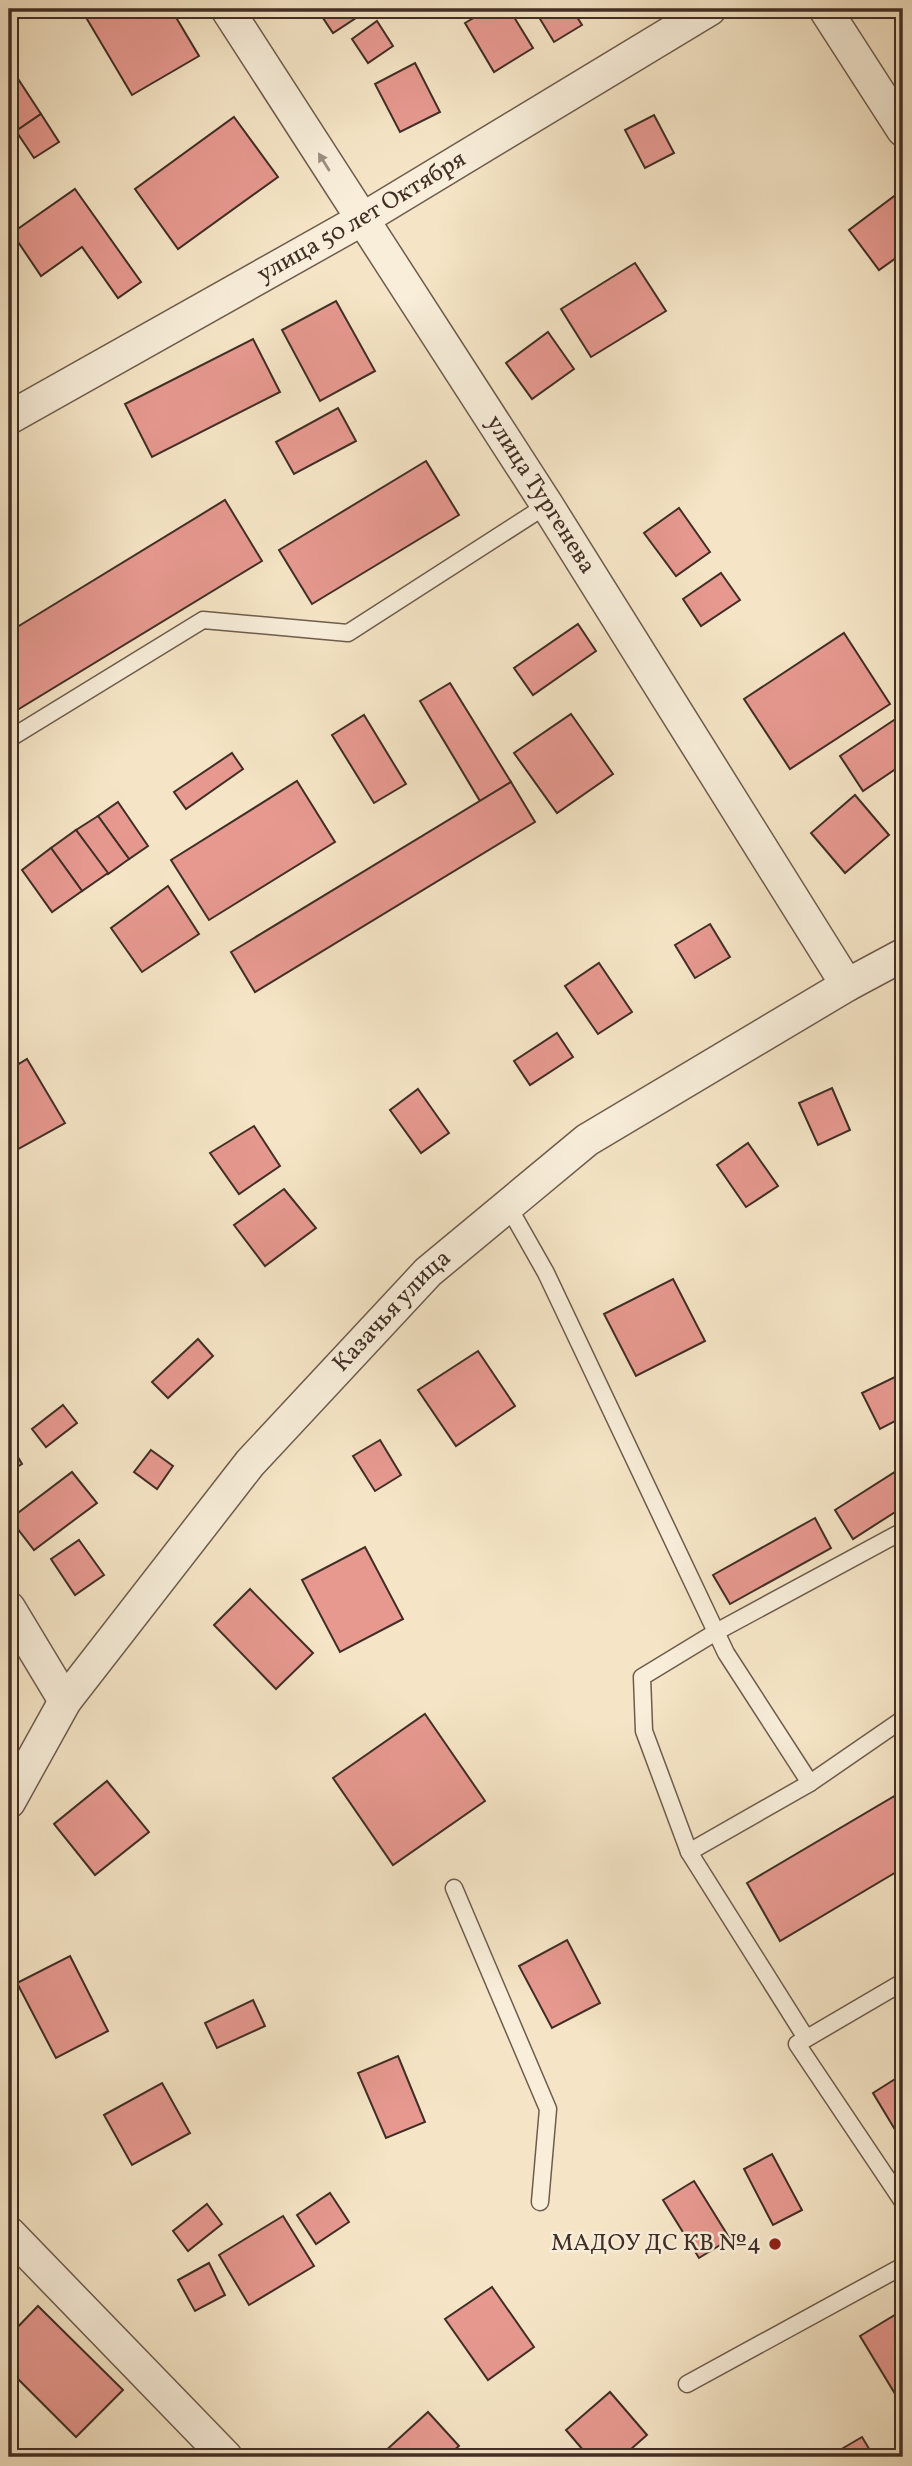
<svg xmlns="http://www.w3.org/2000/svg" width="912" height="2466" viewBox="0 0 912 2466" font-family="Vollkorn,serif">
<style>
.building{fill:#e79990;stroke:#412e25;stroke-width:2}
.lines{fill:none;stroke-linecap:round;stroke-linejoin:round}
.lane-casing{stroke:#6e5c4d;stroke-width:19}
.street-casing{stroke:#6e5c4d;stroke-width:35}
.lane{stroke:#f8eeda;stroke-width:16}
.street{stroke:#f8eeda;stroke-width:32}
.oneway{fill:#9c8e80}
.poi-dot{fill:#8f2418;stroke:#f8eeda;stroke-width:2.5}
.labels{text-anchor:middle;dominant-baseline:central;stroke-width:5;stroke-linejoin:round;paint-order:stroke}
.street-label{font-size:24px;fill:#412e25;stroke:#f8eeda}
.poi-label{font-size:24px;fill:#412e25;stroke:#f8eeda;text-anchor:end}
</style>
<rect width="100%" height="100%" fill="#f5e5c6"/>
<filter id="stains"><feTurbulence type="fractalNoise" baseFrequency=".00286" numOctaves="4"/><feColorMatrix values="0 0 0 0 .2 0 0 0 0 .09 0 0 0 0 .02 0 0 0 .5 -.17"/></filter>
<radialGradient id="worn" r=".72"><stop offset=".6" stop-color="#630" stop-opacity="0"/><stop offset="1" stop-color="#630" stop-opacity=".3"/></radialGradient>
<g class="building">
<polygon points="81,9 171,9 199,56 132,95"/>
<polygon points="317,9 367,9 368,10 333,33"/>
<polygon points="489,9 509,9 533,48 494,72 465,23"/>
<polygon points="534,9 572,9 582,25 554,42"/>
<polygon points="377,21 393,46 368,63 352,39"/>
<polygon points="415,63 440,112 400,132 375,84"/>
<polygon points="9,65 41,114 16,131 9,120"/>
<polygon points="41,114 59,142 34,158 16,131"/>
<polygon points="654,115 674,153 645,168 625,130"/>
<polygon points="234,117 278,177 178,249 135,189"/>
<polygon points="75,189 141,282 118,298 82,247 41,276 12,233"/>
<polygon points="897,194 903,202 903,253 879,270 849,230"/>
<polygon points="635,263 666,311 591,357 561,309"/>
<polygon points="336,301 375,371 320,401 282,330"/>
<polygon points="548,332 574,369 532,399 506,363"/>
<polygon points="253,339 280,392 152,457 125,404"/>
<polygon points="338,408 356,441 294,474 276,442"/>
<polygon points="426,461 459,515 312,604 279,550"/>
<polygon points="225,500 262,561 9,715 9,632"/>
<polygon points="679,508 710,552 676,576 644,533"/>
<polygon points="721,573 740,600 701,626 683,599"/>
<polygon points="578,624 596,651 533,695 514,668"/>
<polygon points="844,633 890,704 790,769 744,699"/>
<polygon points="450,683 511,782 480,801 420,701"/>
<polygon points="571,714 613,774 557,813 514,753"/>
<polygon points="903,714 903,764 863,791 840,756"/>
<polygon points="364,715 406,784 374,803 332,735"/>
<polygon points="232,753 243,769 186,809 174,792"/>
<polygon points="297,781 335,842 209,920 171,860"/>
<polygon points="511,782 535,822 255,992 231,952"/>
<polygon points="855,795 889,835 845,873 811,833"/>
<polygon points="118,802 148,846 129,859 98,816"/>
<polygon points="98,816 129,859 108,874 76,830"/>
<polygon points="76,830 108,873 82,891 51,848"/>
<polygon points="51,848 82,891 52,912 22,870"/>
<polygon points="168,886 199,934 142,972 111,928"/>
<polygon points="710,924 730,957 695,978 675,945"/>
<polygon points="599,963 632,1012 598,1034 565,986"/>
<polygon points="557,1033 573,1057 530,1085 514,1061"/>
<polygon points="9,1047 21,1067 9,1074"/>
<polygon points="27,1059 65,1123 9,1154 9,1070"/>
<polygon points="832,1088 850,1130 818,1145 799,1103"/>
<polygon points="418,1089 449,1133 421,1153 390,1110"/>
<polygon points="254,1126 280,1166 239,1194 210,1153"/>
<polygon points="748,1143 778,1186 746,1207 717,1165"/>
<polygon points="284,1189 316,1228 265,1266 234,1225"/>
<polygon points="673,1279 705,1341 636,1376 604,1314"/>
<polygon points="198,1339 213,1356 168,1398 152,1382"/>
<polygon points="478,1351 515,1406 456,1446 418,1390"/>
<polygon points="903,1373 903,1417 880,1429 862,1393"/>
<polygon points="63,1405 77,1423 46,1447 32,1429"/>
<polygon points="380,1440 401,1475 375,1491 353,1456"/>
<polygon points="9,1442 22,1464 9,1472"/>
<polygon points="151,1450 173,1466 157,1489 134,1472"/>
<polygon points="898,1470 903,1479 903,1507 853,1539 835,1510"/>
<polygon points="72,1472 97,1503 34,1550 10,1519"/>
<polygon points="815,1518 831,1548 730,1604 713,1575"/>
<polygon points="79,1540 104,1575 75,1595 51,1559"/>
<polygon points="365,1547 403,1619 340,1652 302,1580"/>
<polygon points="250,1589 313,1653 276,1689 214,1625"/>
<polygon points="425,1714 485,1801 393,1865 333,1778"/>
<polygon points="107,1781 149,1832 95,1875 54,1824"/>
<polygon points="903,1791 903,1868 780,1941 747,1883"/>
<polygon points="567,1940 600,2003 552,2028 519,1966"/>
<polygon points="70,1956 108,2031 56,2058 17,1983"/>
<polygon points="253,2000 265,2026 217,2048 205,2023"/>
<polygon points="398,2056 425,2122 386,2138 358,2073"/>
<polygon points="903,2074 903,2143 873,2093"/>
<polygon points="162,2083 190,2133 132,2165 104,2115"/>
<polygon points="772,2154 802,2210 773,2225 744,2169"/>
<polygon points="694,2181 730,2239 699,2258 663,2200"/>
<polygon points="330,2193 349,2222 316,2244 297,2215"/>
<polygon points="207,2204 222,2224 188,2251 173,2231"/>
<polygon points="283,2216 314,2266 249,2305 219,2255"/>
<polygon points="209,2263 225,2295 195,2311 178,2280"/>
<polygon points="492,2287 534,2347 488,2380 445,2319"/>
<polygon points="38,2306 123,2390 76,2437 9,2370 9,2336"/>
<polygon points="903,2310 903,2393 897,2397 860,2336"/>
<polygon points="610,2392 647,2435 622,2457 589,2457 566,2430"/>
<polygon points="428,2412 459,2446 446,2457 385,2457 382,2454"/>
<polygon points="862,2437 874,2457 828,2457"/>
</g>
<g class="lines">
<defs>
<g id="lane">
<polyline points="9,739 203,620 348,633 547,505"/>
<polyline points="508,1206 546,1273 726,1653 810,1783 689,1852 806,2038"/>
<polyline points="810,1783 903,1719"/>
<polyline points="689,1852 644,1731 642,1677 716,1632 903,1531"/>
<polyline points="454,1888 548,2109 540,2202"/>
<polyline points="903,1982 797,2044 903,2202"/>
<polyline points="687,2384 903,2266"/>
</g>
<g id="street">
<path id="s1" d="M227 9 547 505 847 985"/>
<polyline points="825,9 903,130"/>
<path id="s2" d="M9 418 361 220 710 9"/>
<polyline points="9,1608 65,1701"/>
<path id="s3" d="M9 1802 65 1701 250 1463 428 1272 587 1140 847 985 903 955"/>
<polyline points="9,2233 226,2457"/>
</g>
</defs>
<use href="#lane" class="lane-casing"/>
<use href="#street" class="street-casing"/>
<use href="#lane" class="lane"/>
<use href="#street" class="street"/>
</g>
<defs><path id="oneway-solid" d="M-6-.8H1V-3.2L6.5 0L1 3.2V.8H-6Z" transform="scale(1.75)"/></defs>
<use class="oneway" href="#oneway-solid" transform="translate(324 162) rotate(-122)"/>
<circle class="poi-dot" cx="775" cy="2244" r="7"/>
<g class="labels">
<g class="street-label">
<text stroke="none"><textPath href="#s2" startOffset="406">улица 50 лет Октября</textPath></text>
<text stroke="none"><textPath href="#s1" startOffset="578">улица Тургенева</textPath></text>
<text stroke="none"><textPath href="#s3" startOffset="625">Казачья улица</textPath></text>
</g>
<g class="poi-label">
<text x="761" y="2244">МАДОУ ДС КВ №4</text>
</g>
</g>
<rect width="912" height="2466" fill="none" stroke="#f5e5c6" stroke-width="35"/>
<rect x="10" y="10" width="891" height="2445" fill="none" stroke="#412e25" stroke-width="3.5"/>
<rect x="18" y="18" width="877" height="2431" fill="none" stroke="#412e25" stroke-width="2"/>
<rect width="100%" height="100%" filter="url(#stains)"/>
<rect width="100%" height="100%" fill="url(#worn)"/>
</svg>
